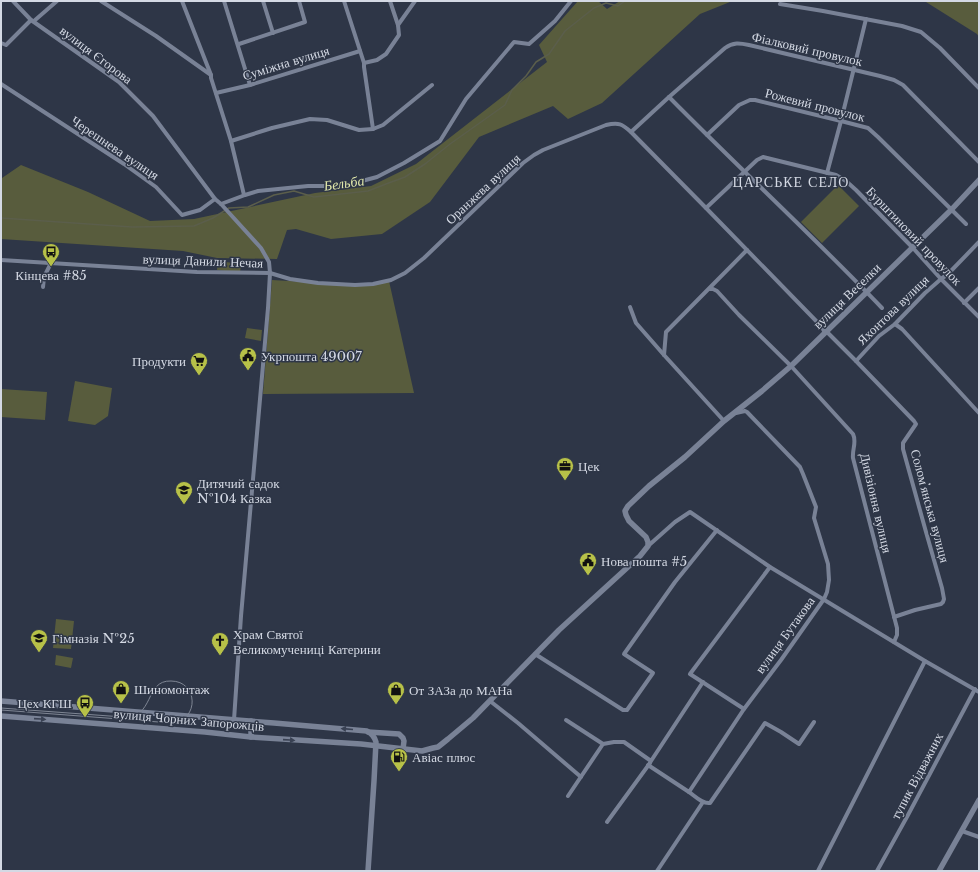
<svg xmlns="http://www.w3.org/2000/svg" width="980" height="872" viewBox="0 0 980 872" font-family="'Libre Baskerville',serif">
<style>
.green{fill:#585c3d}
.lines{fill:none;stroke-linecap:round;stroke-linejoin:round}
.stream{stroke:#5b5e4b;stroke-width:1.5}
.street{stroke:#798296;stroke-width:4}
.secondary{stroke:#798296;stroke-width:5.5}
.tram{stroke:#7f8694;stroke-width:1}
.oneway{fill:#394153}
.labels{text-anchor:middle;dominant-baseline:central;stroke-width:3;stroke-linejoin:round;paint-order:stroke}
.street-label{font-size:13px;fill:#d4d9e4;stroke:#2e3647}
.poi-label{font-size:13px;fill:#d4d9e4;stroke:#2e3647;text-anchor:start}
.neighbourhood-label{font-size:14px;letter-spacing:1px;fill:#d4d9e4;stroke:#2e3647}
.water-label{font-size:14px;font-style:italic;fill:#e0e7aa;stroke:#2e3647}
</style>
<rect width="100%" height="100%" fill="#2e3647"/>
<g class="green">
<polygon points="578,1 598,1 607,9 620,1 739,1 730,2 700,14 602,103 568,119 553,106 479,137 430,202 382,234 331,239 296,229 287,230 277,259 217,258 183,251 1,239 1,178 2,178 21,165 88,192 150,221 194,219 315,193 371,186 416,164 547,62 539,45"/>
<polygon points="921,1 979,1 979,37 977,34 926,2"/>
<polygon points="838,185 859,206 822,243 801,222"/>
<polygon points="218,261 241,264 240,273 217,270"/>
<polygon points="272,280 358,285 389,281 414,393 263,394"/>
<polygon points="247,328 262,330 261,341 245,338"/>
<polygon points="75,381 112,388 108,416 95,425 68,421"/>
<polygon points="1,389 47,392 45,420 1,417"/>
<polygon points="56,619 74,621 71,649 53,648"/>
<polygon points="56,655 73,658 71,668 55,665"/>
</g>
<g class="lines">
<polyline class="stream" points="1,218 132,227 194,226 213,218 229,208 248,207 274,195 294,191 314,197 368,191 386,184 405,177 425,164 450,144 505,105 512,90 526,76 536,62 549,54 565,31 594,8 606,3 618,6 625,1"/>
<g class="street">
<polyline points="13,1 31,20 119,82 153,116 215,199 221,204 261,248 269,262 270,273 268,308 241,616 234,720"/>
<polyline points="101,1 156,36 211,75 211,78 231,141 244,195"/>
<polyline points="182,1 211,75"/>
<polyline points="224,1 250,85"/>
<polyline points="263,1 273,33"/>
<polyline points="344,1 364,63 364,67 373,129"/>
<polyline points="780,4 823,11 902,26 921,32 940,48 979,88"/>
<polyline points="34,21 57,1"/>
<polyline points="398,25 415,1"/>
<polyline points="1,43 6,45 31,20"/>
<polyline points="239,44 305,22 299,1"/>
<polyline points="364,63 377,60 386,54 399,35 398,25 390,1"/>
<polyline points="1,84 124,164 156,187 182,215 200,210 215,199"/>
<polyline points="216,93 250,85 360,51"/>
<path d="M669 97C739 168 813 236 882 308"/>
<path d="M631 132 669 97 725 48C733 42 740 43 749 45L880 76 894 80 903 85 979 162"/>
<polyline points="707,135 739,105 750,100 755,100 841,121 868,128 878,137 966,224"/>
<polyline points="231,141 272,128 310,119 327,120 359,130 373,129 383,125 432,85"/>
<polyline points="827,173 841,121 866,19"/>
<polyline points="221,204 245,195 258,191 308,186 343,186 377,177 404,163 440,141 466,99 514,42 529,44 555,21 571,1"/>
<polyline points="706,208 757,160 763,157 836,175 846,181 856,190 913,248 941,279 979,317"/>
<path d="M1 260 197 272 270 273 290 279 318 283 355 285 373 284 391 280 405 273 424 258 523 163 534 155 543 150 606 125C619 122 622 124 631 132L706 208 822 327 825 333"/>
<polyline points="43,287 44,277 51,263"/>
<path d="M710 289H713L717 291 739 315 791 366 853 434C857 442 852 449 853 458L897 628V635L894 642"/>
<polyline points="964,303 979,288"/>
<polyline points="630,307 636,323 664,355 724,421"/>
<polyline points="895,324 902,329 979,413"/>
<polyline points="826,331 856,361 914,421 916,424 903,443 903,449 926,532 942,588 944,599 943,602 941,604 915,610 894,617"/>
<polyline points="664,355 666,332 747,250"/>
<polyline points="856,361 879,336 895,324 925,293 941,279 948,274 979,242"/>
<polyline points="648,546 675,522 690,512 770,567 925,661 979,692"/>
<polyline points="535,654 623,710 627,710 653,673 624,654 675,582 717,530"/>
<polyline points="490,701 518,723 581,777"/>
<polyline points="744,709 690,674 770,567"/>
<polyline points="566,720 603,744"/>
<polyline points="648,765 689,792 744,709 781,660 824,599 827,592 829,580 828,564 814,518 816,507 803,474 800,467 747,412 745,411 736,413"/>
<path d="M689 792C695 796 702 804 710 803L765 723 781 732 799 744 814 722"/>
<polyline points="568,796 603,744 614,742 624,742 651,761 703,682"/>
<polyline points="607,822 650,763"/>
<polyline points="962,831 979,837"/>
<polyline points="657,871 703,802"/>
<polyline points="818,871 925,661"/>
<polyline points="877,871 908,815 975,689"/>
</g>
<g class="secondary">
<path d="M1 701 274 723 367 731C372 734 374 736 376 742L374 781 368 871"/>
<polyline points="1,716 205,732 251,737 361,744 422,751 433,748 438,747 448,739 473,718 559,630 640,556 648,546 648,542 646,537 629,521 626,515 625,511 628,506 649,486 685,457 724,421 762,391 791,366 952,209 979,180"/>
<polyline points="368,732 399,734 403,738 404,741 403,749"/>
<polyline points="251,737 251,721"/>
<polyline points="939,871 979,800"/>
</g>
<path class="tram" d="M1 708 123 717C155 719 144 680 171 681 198 681 200 720 172 723L1 710"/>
</g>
<defs><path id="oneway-solid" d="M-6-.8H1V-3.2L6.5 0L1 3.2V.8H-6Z"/></defs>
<g class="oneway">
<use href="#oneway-solid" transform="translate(40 719) rotate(4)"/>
<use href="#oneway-solid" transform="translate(347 729) rotate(-175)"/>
<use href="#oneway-solid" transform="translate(289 740) rotate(4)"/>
</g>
<defs>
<symbol id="bus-pin" viewBox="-11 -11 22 30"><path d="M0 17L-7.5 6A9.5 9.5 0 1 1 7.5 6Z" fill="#b7c148" stroke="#2e3647"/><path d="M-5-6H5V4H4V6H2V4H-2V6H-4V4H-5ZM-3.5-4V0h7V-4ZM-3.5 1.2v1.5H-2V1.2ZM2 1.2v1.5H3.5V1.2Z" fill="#111"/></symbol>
<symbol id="civic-pin" viewBox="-11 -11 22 30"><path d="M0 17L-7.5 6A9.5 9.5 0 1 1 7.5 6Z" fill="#b7c148" stroke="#2e3647"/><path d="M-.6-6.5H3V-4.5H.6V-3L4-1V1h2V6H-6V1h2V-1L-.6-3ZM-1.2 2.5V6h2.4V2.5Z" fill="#111"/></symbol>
<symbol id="supermarket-pin" viewBox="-11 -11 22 30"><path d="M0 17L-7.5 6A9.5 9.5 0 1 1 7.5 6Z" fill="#b7c148" stroke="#2e3647"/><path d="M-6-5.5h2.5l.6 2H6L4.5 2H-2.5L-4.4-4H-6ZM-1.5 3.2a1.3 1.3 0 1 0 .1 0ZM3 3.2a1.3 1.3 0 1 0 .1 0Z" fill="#111"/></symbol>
<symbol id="office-pin" viewBox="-11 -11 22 30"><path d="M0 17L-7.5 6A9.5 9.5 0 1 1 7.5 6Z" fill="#b7c148" stroke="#2e3647"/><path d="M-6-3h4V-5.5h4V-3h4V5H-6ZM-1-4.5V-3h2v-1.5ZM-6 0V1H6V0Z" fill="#111"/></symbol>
<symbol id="school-pin" viewBox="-11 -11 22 30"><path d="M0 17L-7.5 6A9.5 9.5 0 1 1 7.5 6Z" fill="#b7c148" stroke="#2e3647"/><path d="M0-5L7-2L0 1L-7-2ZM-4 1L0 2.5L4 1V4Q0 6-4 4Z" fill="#111"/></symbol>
<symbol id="church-pin" viewBox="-11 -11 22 30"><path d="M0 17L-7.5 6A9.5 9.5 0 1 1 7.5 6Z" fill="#b7c148" stroke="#2e3647"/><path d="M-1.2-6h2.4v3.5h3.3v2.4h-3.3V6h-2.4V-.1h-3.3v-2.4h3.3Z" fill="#111"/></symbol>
<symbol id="shop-pin" viewBox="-11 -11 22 30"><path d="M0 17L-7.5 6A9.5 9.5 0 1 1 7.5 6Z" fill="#b7c148" stroke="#2e3647"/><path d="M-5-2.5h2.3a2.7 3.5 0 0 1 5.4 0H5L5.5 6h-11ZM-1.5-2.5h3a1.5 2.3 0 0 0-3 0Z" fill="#111"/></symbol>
<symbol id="fuel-pin" viewBox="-11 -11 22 30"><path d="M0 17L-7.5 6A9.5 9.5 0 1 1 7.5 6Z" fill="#b7c148" stroke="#2e3647"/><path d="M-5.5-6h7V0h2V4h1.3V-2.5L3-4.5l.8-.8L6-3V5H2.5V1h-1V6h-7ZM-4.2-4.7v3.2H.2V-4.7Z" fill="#111"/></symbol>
</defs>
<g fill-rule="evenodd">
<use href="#bus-pin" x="41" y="242" width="20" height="27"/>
<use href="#civic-pin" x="238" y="346" width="20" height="27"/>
<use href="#supermarket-pin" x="189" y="351" width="20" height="27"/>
<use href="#office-pin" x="555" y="456" width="20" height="27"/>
<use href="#school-pin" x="174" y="480" width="20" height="27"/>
<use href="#civic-pin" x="578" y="551" width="20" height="27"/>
<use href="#school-pin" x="29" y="628" width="20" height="27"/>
<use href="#church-pin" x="210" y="631" width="20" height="27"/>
<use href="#shop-pin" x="111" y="679" width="20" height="27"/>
<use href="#shop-pin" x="386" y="680" width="20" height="27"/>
<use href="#bus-pin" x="75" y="693" width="20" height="27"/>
<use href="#fuel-pin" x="389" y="747" width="20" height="27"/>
</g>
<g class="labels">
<g class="street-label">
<text transform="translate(807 49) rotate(13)">Фіалковий провулок</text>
<text transform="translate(96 55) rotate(37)">вулиця Єгорова</text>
<text transform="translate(286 63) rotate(-17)">Суміжна вулиця</text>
<text transform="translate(815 105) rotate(14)">Рожевий провулок</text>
<text transform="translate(115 148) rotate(34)">Черешнева вулиця</text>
<text transform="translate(483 189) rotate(-43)">Оранжева вулиця</text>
<text transform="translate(914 236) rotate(46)">Бурштиновий провулок</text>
<text transform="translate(203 261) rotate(2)">вулиця Данили Нечая</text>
<text transform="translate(847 296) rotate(-44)">вулиця Веселки</text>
<text transform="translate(893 310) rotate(-44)">Яхонтова вулиця</text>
<text transform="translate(876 503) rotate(77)">Дивізіонна вулиця</text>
<text transform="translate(930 506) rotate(75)">Соломʼянська вулиця</text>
<text transform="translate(785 635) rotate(-54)">вулиця Бутакова</text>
<text transform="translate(189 720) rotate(5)">вулиця Чорних Запорожців</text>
<text transform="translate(917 776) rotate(-62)">тупик Відважних</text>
</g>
<g class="poi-label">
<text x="51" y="275" text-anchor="middle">Кінцева #85</text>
<text x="261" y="356">Укрпошта 49007</text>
<text x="186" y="361" text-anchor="end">Продукти</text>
<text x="578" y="466">Цек</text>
<text x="197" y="483">Дитячий садок<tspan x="197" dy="15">№104 Казка</tspan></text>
<text x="601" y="561">Нова пошта #5</text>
<text x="233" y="634">Храм Святої<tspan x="233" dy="15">Великомучениці Катерини</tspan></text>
<text x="52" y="638">Гімназія №25</text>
<text x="134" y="689">Шиномонтаж</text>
<text x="409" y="690">От ЗАЗа до МАНа</text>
<text x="72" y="703" text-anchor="end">Цех КГШ</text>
<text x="412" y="757">Авіас плюс</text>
</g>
<g class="neighbourhood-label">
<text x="791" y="182">ЦАРСЬКЕ СЕЛО</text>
</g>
<g class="water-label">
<text transform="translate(344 183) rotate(-8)">Бельба</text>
</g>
</g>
<rect width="980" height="872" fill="none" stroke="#d4d9e4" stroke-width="4"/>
</svg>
